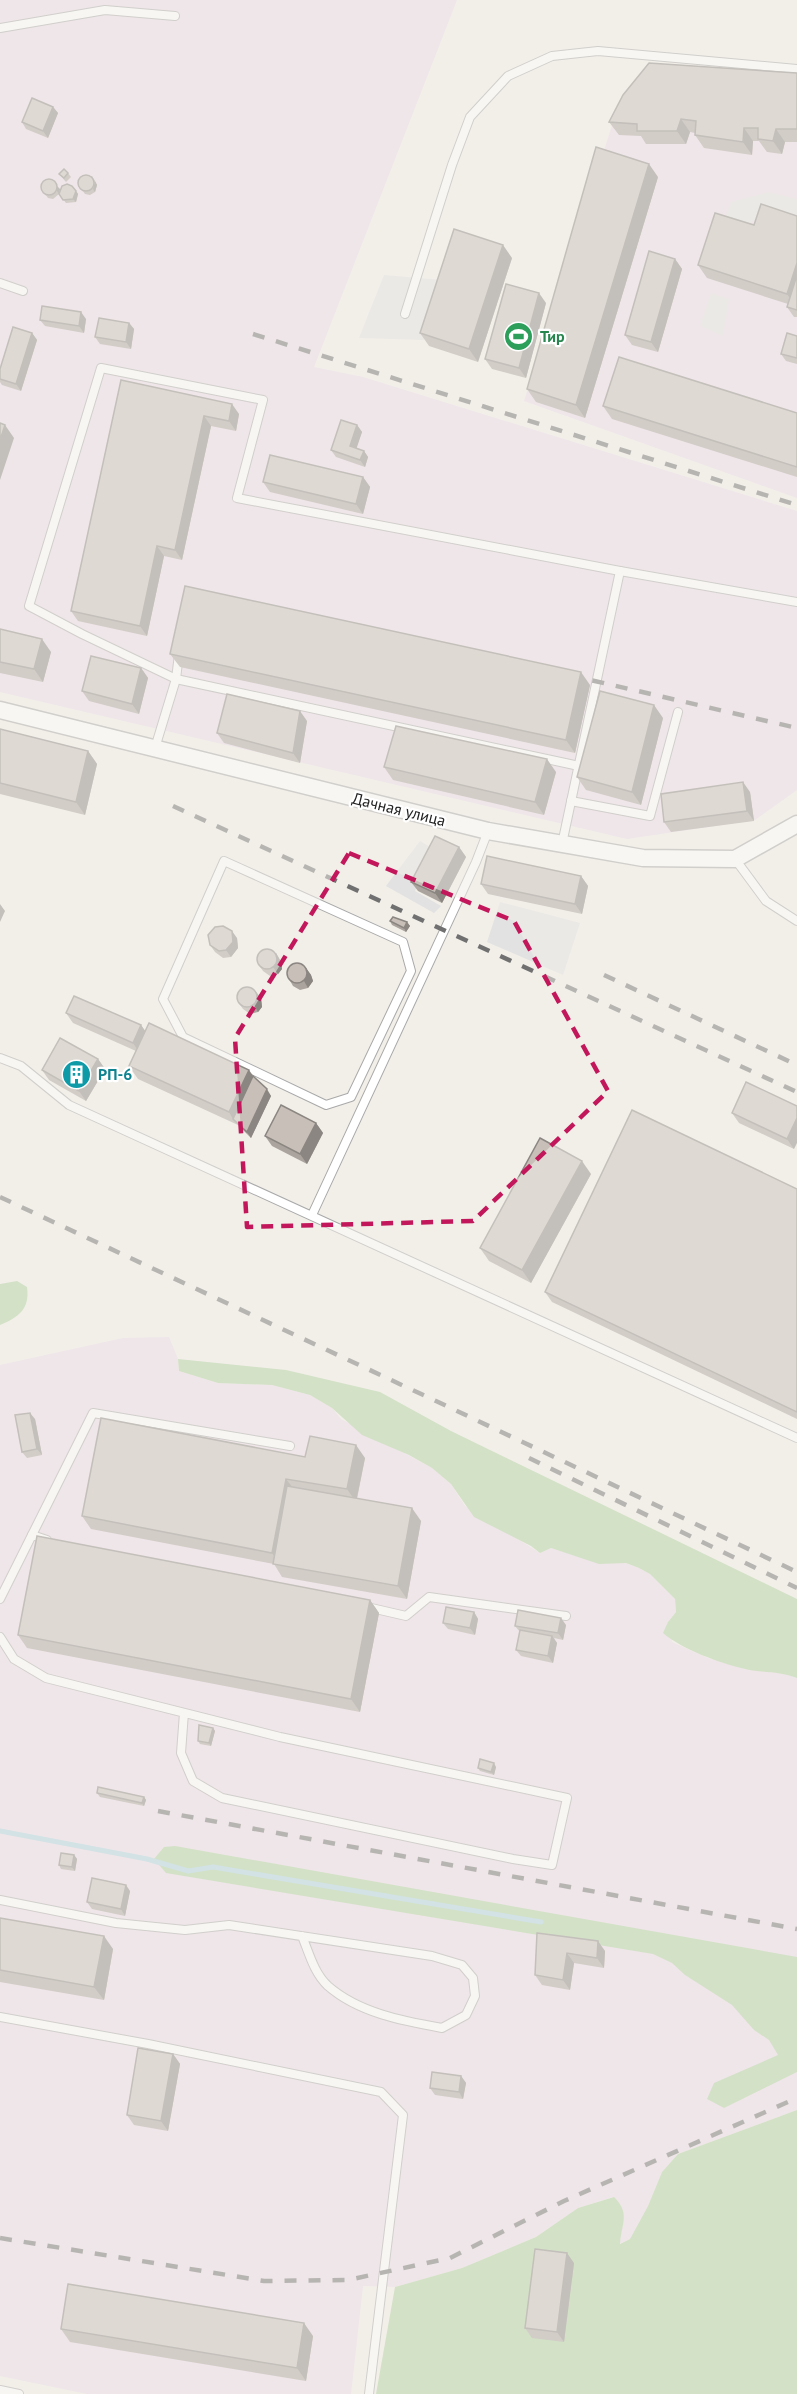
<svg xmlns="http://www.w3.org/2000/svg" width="797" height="2394" viewBox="0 0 797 2394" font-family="'PT Sans',sans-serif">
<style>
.industrial{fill:#ebdbe8}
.forest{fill:#add19e}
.parking{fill:#e2e2e2}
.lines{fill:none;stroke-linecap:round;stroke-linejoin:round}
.stream{stroke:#aad3df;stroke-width:5}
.service-casing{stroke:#a9a9a9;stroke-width:10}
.minor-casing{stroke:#a9a9a9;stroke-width:19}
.service{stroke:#fff;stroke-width:8}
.minor{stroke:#fff;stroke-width:16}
.rail{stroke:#707070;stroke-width:4.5;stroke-dasharray:12 12;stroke-linecap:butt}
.wall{fill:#aba49e}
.shaded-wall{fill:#8b8681}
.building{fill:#c7bfb8;stroke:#8b8681;stroke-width:1.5}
.marked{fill:none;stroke:#c2185b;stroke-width:4.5;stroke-dasharray:12 8;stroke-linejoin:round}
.labels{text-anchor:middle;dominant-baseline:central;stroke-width:4.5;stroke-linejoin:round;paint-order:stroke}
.leisure-label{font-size:16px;font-weight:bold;fill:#27864d;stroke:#fff;text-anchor:start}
.street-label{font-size:16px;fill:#222;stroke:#fff}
.culture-label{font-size:16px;font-weight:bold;fill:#0d838f;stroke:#fff;text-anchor:start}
</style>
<rect width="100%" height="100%" fill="#f2efe9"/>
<g class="industrial">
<polygon points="0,0 457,0 314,367 363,377 797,511 797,790 755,820 627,839 0,692"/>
<polygon points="797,85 797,498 524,401 615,116"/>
<polygon points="169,1337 178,1359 179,1371 218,1383 272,1385 310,1395 332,1408 341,1419 432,1468 451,1484 465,1506 540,1553 551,1548 599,1563 626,1563 639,1568 650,1574 675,1599 676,1612 668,1622 672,1642 708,1658 745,1669 786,1674 797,1678 797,2110 678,2154 662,2172 648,2206 630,2239 619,2244 624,2218 613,2197 578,2208 536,2237 462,2268 395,2287 363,2286 351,2394 87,2394 0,2376 0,1365 123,1338"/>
</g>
<g class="forest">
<path d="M17 1281 27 1287C30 1309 19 1317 0 1325V1284Z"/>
<path d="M178 1359 286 1370 380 1392 451 1431 797 1599V1678C780 1671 763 1673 745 1669 720 1663 683 1650 663 1633L668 1622 676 1612 675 1599 650 1574 639 1568 626 1563 599 1564 551 1548 540 1553 531 1546 474 1517 451 1484 432 1468 409 1455 362 1435 332 1408 310 1395 272 1385 218 1383 179 1371Z"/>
<polygon points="175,1846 797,1957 797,2072 724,2108 707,2099 714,2083 778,2055 769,2040 754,2030 732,2005 685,1975 672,1963 653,1954 166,1873 154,1859 164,1847"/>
<path d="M797 2110V2394H376L395 2287 462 2268 536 2237 578 2208 614 2197C631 2214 621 2224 620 2244L630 2239 648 2206 662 2172 678 2154Z"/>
</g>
<g class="parking">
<polygon points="769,192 797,199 797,216 772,208 747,225 724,220 731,202"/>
<polygon points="384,275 442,280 424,340 359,338"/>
<polygon points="711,293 729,299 723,336 700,326"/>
<polygon points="420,841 435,850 415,891 441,906 434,913 386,886"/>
<polygon points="500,902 580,923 563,975 487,942"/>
</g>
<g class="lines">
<polyline class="stream" points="0,1831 147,1859 188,1871 213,1867 541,1922"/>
<defs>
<g id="service">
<polyline points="0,28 105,10 175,16"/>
<polyline points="0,283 23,291"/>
<polyline points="405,314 452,165 470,117 508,76 552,56 598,51 797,69"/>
<polyline points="155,748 176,679 179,654"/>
<polyline points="579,766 176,679 82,634 29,606 101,368 263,400 237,498 620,571 797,602"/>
<polyline points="571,801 650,816 678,712"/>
<polyline points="562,844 620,571"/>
<polyline points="735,859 766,901 797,921"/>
<polygon points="224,861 403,942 411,971 351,1097 326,1105 183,1037 163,999"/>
<polyline points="0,1058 21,1066 69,1105 797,1438"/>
<polyline points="312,1215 476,862 488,831"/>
<polyline points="32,1535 47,1540"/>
<polyline points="0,1599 93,1413 290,1446"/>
<polyline points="367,1607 406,1616 429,1597 566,1616"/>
<polyline points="0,1637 14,1659 46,1678 280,1737 567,1798 552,1865 513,1859 222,1798 193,1781 181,1753 184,1713"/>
<path d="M0 1900 116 1923 185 1930 229 1925 432 1956 462 1965 473 1978 475 1996 466 2015 442 2028C403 2021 359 2013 328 1986 314 1973 309 1953 302 1936"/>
<polyline points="0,2017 148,2044 381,2092 403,2115 369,2394"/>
<polyline points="0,2390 19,2394"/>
</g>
<polyline id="minor" points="0,710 488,831 643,858 735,859 797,824"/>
</defs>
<use href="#service" class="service-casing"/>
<use href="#minor" class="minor-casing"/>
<use href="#service" class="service"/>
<use href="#minor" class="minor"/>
<g class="rail">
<polyline points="253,334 797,505"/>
<polyline points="569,675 797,728"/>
<polyline points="173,806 797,1092"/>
<polyline points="604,975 797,1065"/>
<polyline points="0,1197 436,1401 797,1572"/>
<polyline points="529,1458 797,1588"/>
<polyline points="158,1811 797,1929"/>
<polyline points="0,2238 264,2281 348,2280 450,2258 564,2201 797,2098"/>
</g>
</g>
<g class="wall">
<polygon points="797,73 797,142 785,142 782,154 767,152 759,141 753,141 752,155 704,148 695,135 695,133 690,132 686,144 646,144 641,136 619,135 609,122"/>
<polygon points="53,107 58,113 48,138 26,129 22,122"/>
<polygon points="68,173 71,177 66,182 59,174"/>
<polygon points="92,176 97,185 95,192 90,195 85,194 78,184"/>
<polygon points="658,177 585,418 536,402 527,389"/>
<polygon points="72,186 78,194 76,202 66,203 59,194 53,199 48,198 41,188 60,189 59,192"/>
<polygon points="797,216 797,317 794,317 787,307 788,304 707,278 698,265 754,225"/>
<polygon points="512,258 478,362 429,346 420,333"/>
<polygon points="675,259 682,269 658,352 632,345 625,335"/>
<polygon points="546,303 526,378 492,369 485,359"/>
<polygon points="86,319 84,333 45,326 40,320"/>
<polygon points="129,323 134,329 131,349 100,344 95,337"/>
<polygon points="32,333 37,340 21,391 2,385 0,382 0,379"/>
<polygon points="797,336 797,364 786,361 781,354"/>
<polygon points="121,380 239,414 236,431 211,426 182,560 164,556 147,636 78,621 71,611"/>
<polygon points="603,406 797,413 797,477 612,419"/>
<polygon points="357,425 362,432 356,448 364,451 368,457 365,467 336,457 331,450"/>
<polygon points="363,477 370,487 363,514 270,492 263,482"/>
<polygon points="0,629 51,652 43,682 0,673"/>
<polygon points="170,654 590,685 575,753 180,667"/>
<polygon points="141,668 148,678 139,714 89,701 82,691"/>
<polygon points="663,718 641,805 586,790 577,777"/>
<polygon points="307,721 300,763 224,743 217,733"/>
<polygon points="0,729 88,751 97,764 85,815 0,794"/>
<polygon points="384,767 556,772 544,815 393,780"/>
<polygon points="750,792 754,821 671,832 664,822"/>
<polygon points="459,847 466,857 442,903 418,891 411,882"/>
<polygon points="581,876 588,886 582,914 488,894 481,884"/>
<polygon points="390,921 407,922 410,926 406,932 392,925"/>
<polygon points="237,938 238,948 231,957 223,958 215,952 210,945"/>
<polygon points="276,953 280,960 282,969 278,974 270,976 263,971 258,964"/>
<polygon points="306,968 311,975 313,981 308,988 300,990 293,986 289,979"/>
<polygon points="256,992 261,998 262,1007 258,1012 250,1014 243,1009 238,1002"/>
<polygon points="66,1013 141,1025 145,1031 253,1076 271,1096 251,1138 238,1125 138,1079 129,1066 136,1051 73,1023"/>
<polygon points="98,1059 105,1069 86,1101 49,1080 42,1070"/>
<polygon points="797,1106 794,1149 739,1123 732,1113"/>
<polygon points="316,1123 323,1133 307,1164 272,1146 265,1136"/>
<polygon points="591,1174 531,1283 489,1261 480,1248"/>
<polygon points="797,1189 797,1419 552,1302 545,1292"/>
<polygon points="35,1419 42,1455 27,1458 22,1452"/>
<polygon points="305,1457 365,1458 357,1499 421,1521 407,1599 282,1577 274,1564 91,1529 82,1516"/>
<polygon points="370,1600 379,1613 360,1712 27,1648 18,1635"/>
<polygon points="474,1612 478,1619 475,1635 448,1629 443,1623"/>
<polygon points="566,1625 563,1640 554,1638 557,1643 553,1663 521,1656 516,1650 520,1632 515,1626"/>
<polygon points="213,1728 215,1731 211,1746 200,1744 198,1741"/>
<polygon points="496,1767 494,1775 480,1771 478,1768"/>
<polygon points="97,1793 144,1797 146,1800 144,1806 100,1797"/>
<polygon points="74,1855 77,1859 75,1871 61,1869 59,1865"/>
<polygon points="130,1891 125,1916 92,1909 87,1902"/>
<polygon points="0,1918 113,1949 104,2000 0,1982"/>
<polygon points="537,1933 605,1951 604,1968 574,1963 570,1990 542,1985 535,1975"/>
<polygon points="173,2054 180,2064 168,2131 134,2125 127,2115"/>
<polygon points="461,2076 466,2083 463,2099 435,2095 430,2088"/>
<polygon points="574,2263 564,2342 532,2338 525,2328"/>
<polygon points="61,2329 313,2336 306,2381 70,2342"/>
</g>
<g class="shaded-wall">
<polygon points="53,107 58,113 48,138 43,131"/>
<polygon points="681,119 690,132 686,144 677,131"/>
<polygon points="744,128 753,141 752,155 743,142"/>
<polygon points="776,129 785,142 782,154 773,141"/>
<polygon points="649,164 658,177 585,418 576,405"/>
<polygon points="95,181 97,185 95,192 93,189"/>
<polygon points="57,186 60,189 59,194 57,191"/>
<polygon points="76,191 78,194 76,202 73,199"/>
<polygon points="503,245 512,258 478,362 469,349"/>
<polygon points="675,259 682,269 658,352 651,342"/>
<polygon points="797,263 797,303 796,307 787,294"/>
<polygon points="539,293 546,303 526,378 519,368"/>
<polygon points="81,312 86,319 84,333 79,326"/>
<polygon points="129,323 134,329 131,349 126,342"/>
<polygon points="32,333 37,340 21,391 16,384"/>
<polygon points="232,404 239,414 236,431 229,421"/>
<polygon points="204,416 211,426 182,560 175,550"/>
<polygon points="5,425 14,438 0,480 0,440"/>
<polygon points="357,425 362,432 355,453 350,446"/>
<polygon points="364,451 368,457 365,467 360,460"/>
<polygon points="363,477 370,487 363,514 356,504"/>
<polygon points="157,546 164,556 147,636 140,626"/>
<polygon points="42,639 51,652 43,682 34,669"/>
<polygon points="141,668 148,678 139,714 132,704"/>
<polygon points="581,672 590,685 575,753 566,740"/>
<polygon points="654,705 663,718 641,805 632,792"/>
<polygon points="300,711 307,721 300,763 293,753"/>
<polygon points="88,751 97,764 85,815 76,802"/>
<polygon points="547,759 556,772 544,815 535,802"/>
<polygon points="743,782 750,792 754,821 747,811"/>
<polygon points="459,847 466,857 442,903 435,893"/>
<polygon points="581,876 588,886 582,914 575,904"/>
<polygon points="0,904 5,911 0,922"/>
<polygon points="407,922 410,926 406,932 404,928"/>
<polygon points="232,931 237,938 238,948 231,957 226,950"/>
<polygon points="276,953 280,960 282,969 278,974 273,967"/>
<polygon points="306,968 311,975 313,981 308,988 304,981"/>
<polygon points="256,992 261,998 262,1007 258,1012 254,1005"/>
<polygon points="141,1025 148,1035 140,1053 133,1043"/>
<polygon points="98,1059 105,1069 86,1101 79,1091"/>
<polygon points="249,1070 258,1083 233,1119 229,1112"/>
<polygon points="267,1089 271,1096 251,1138 247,1132"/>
<polygon points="797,1118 797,1143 794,1149 787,1139"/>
<polygon points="316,1123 323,1133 307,1164 300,1154"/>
<polygon points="582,1161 591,1174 531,1283 522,1270"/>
<polygon points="30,1413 35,1419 42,1455 37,1449"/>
<polygon points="356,1445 365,1458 356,1502 347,1489"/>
<polygon points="286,1479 296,1492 281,1566 272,1553"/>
<polygon points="412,1508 421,1521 407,1599 398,1586"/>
<polygon points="370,1600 379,1613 360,1712 351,1699"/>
<polygon points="474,1612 478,1619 475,1635 470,1628"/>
<polygon points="561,1618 566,1625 563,1640 558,1633"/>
<polygon points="552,1636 557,1643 553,1663 548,1656"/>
<polygon points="213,1728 215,1731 211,1746 209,1743"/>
<polygon points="494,1763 496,1767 494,1775 491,1772"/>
<polygon points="144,1797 146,1800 144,1806 142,1803"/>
<polygon points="74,1855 77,1859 75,1871 72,1867"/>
<polygon points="126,1885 130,1891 125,1916 121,1909"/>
<polygon points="104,1936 113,1949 104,2000 94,1987"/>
<polygon points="598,1941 605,1951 604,1968 597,1958"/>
<polygon points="567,1953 574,1963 570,1990 563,1980"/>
<polygon points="173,2054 180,2064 168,2131 161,2121"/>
<polygon points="461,2076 466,2083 463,2099 459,2092"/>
<polygon points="567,2253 574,2263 564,2342 557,2332"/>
<polygon points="304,2323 313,2336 306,2381 297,2368"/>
</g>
<g class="building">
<polygon points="649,63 797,73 797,129 776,129 773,141 758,139 758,128 744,128 743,142 695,135 696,121 681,119 677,131 637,131 637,124 609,122 623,95"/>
<polygon points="32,98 53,107 43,131 22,122"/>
<polygon points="596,147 649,164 576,405 527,389"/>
<polygon points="64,169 68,173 64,178 59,174"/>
<circle cx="86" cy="183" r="8"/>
<circle cx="49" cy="187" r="8"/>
<polygon points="67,184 72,186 76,191 73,199 63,200 59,194 62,186"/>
<polygon points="761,204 797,216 797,263 787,294 698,265 715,213 754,225"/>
<polygon points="454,229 503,245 469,349 420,333"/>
<polygon points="649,251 675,259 651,342 625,335"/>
<polygon points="797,275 797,310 787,307"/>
<polygon points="506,284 539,293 519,368 485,359"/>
<polygon points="42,306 81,312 79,326 40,320"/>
<polygon points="99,318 129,323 126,342 95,337"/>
<polygon points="13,327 32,333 16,384 0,379 0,369"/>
<polygon points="787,333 797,336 797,358 781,354"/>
<polygon points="619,357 797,413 797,467 603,406"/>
<polygon points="121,380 232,404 229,421 204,416 175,550 157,546 140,626 71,611"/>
<polygon points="341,420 357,425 350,446 364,451 360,460 331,450"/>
<polygon points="0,423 5,425 0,440"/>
<polygon points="270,455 363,477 356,504 263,482"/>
<polygon points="185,586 581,672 566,740 170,654"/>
<polygon points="0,629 42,639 34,669 0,662"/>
<polygon points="91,656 141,668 132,704 82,691"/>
<polygon points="600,691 654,705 632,792 577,777"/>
<polygon points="227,694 300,711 293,753 217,733"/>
<polygon points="396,726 547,759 535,802 384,767"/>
<polygon points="0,729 88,751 76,802 0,783"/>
<polygon points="743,782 747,811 664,822 661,794"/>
<polygon points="435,836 459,847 435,893 411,882"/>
<polygon points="487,856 581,876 575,904 481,884"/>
<polygon points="393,917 407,922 404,928 390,921"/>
<polygon points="223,926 232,931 233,942 226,950 219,951 210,945 208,935 215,927"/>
<circle cx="267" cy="959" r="10"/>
<circle cx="297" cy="973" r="10"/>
<circle cx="247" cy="997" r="10"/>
<polygon points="74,996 141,1025 133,1043 66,1013"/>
<polygon points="149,1023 249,1070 229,1112 129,1066"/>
<polygon points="60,1038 98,1059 79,1091 42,1070"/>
<polygon points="253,1076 267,1089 247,1132 233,1119"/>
<polygon points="746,1082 797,1106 797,1118 787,1139 732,1113"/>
<polygon points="281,1105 316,1123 300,1154 265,1136"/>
<polygon points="632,1110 797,1189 797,1412 545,1292"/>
<polygon points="540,1138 582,1161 522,1270 480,1248"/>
<polygon points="30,1413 37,1449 22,1452 15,1415"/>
<polygon points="101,1418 305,1457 310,1436 356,1445 347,1489 286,1479 272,1553 82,1516"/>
<polygon points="287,1486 412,1508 398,1586 273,1564"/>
<polygon points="37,1536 370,1600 351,1699 18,1635"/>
<polygon points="446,1607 474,1612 470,1628 443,1623"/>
<polygon points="518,1610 561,1618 558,1633 515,1626"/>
<polygon points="520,1630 552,1636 548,1656 516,1650"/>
<polygon points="199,1725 213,1728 209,1743 198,1741"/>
<polygon points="480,1759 494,1763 491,1772 478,1768"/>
<polygon points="98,1787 144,1797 142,1803 97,1793"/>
<polygon points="61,1853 74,1855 72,1867 59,1865"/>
<polygon points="92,1878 126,1885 121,1909 87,1902"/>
<polygon points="0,1918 104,1936 94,1987 0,1970"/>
<polygon points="537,1933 598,1941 597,1958 567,1953 563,1980 535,1975"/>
<polygon points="138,2048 173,2054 161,2121 127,2115"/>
<polygon points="432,2072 461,2076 459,2092 430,2088"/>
<polygon points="535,2249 567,2253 557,2332 525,2328"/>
<polygon points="68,2284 304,2323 297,2368 61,2329"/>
</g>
<path d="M0 0H797V2394H0ZM349 853 514 921 608 1091 473 1221 247 1227 235 1038Z" fill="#f2efe9" fill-opacity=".55" fill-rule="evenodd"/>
<path class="marked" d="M349 853 514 921 608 1091 473 1221 247 1227 235 1038Z"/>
<defs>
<symbol id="stadium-disc" viewBox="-11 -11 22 22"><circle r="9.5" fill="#2e9e5b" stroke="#fff"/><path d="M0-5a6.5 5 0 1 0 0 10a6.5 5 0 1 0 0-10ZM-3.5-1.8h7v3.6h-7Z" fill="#fff"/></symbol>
<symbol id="building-disc" viewBox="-11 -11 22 22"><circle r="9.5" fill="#0f9aa8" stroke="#fff"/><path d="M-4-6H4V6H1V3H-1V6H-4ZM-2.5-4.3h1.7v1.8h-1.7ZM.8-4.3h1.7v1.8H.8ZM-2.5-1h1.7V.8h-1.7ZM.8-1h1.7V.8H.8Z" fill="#fff"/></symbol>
</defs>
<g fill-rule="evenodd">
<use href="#stadium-disc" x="502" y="320" width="33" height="33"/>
<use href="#building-disc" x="60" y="1058" width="33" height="33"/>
</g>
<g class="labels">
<g class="leisure-label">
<text x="540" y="336">Тир</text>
</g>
<g class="street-label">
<text transform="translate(399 809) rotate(14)">Дачная улица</text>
</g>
<g class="culture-label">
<text x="98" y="1074">РП-6</text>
</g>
</g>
</svg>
